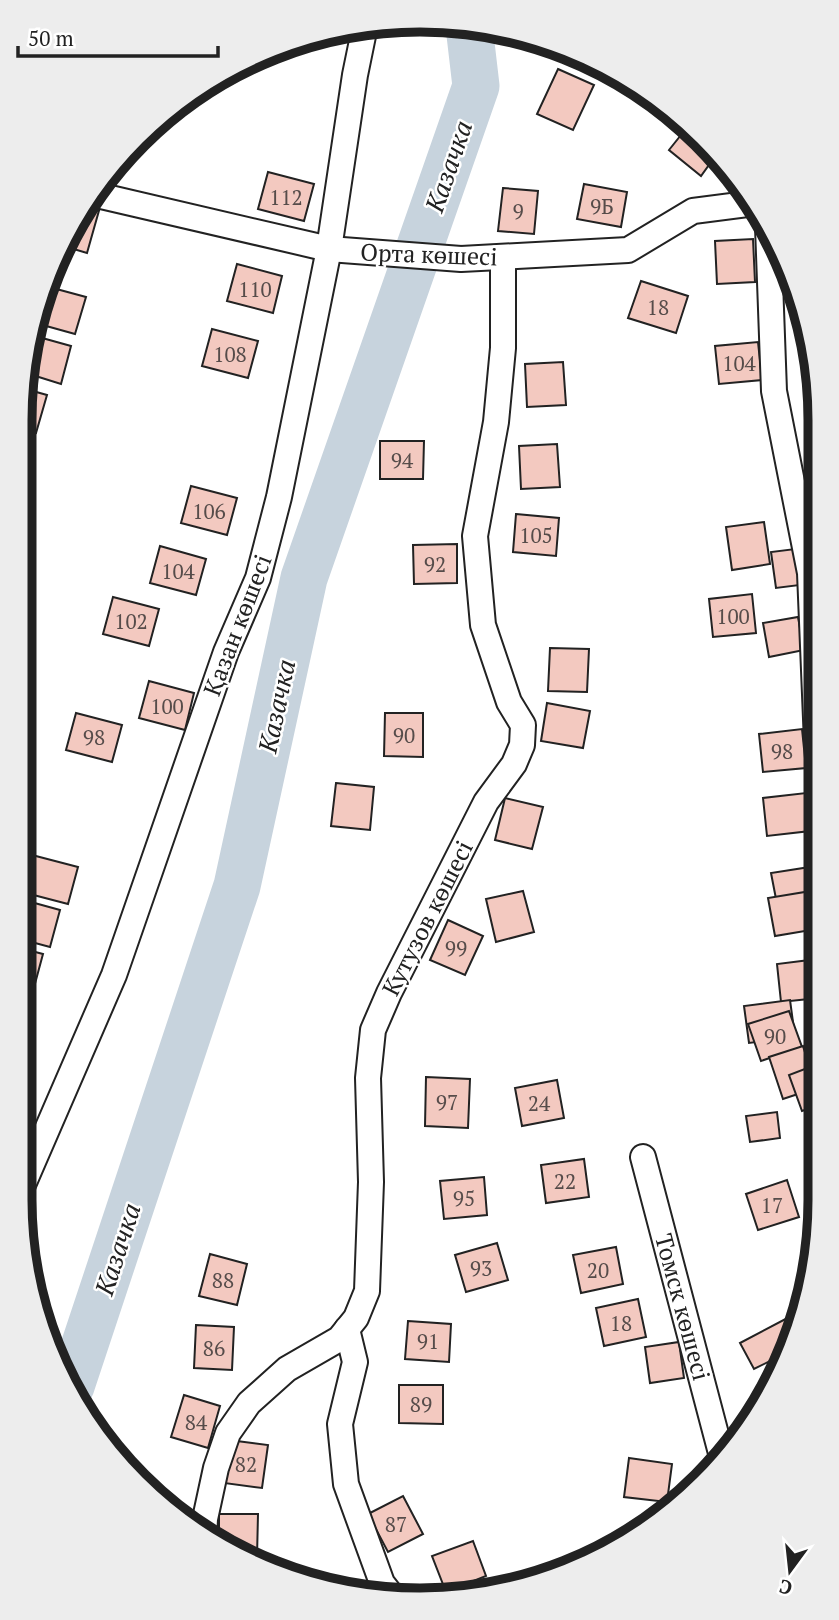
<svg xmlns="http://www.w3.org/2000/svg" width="839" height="1620" viewBox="0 0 839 1620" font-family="'PT Serif',serif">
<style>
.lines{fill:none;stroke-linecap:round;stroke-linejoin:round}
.river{stroke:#c7d3dd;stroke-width:47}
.building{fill:#f3c9c0;stroke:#222;stroke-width:2}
.minor-casing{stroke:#222;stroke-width:28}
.minor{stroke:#fff;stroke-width:24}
.labels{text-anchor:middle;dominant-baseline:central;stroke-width:5;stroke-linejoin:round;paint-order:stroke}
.number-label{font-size:21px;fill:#564c4a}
.street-label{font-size:24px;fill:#222;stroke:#fff}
.water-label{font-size:26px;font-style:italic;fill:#222;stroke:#fff}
.rim{fill:none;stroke:#222;stroke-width:9}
</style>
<rect width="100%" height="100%" fill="#fff"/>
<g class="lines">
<polyline class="river" points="71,1386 237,886 304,578 476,86 469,26"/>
</g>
<g class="building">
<polygon points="558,69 594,85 573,130 537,114"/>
<polygon points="689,125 716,155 701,176 669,150"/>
<polygon points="268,172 314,184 304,221 258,209"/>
<polygon points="584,184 627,192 621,227 577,219"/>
<polygon points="503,188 538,191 534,234 498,231"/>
<polygon points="90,205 100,207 87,253 60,245"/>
<polygon points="753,239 755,282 717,284 715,241"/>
<polygon points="237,264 282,276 273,313 227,301"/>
<polygon points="641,281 688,296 676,333 628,318"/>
<polygon points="49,287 86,297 75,334 39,324"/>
<polygon points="212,329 258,341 248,378 202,366"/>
<polygon points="35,336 71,346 61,384 26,373"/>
<polygon points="758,342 762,380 719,384 715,346"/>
<polygon points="563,362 566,405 527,407 525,364"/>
<polygon points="22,388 47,395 36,433 20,428 20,394"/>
<polygon points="380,441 424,441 423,479 380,479"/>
<polygon points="557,444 560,487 521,489 519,446"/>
<polygon points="191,486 237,498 227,535 181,523"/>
<polygon points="516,514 559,518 556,556 513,552"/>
<polygon points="764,522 770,564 732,570 726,527"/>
<polygon points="457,544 457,583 414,584 413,545"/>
<polygon points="160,546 206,559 196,595 150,583"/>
<polygon points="795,549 800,585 776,588 771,552"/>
<polygon points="752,594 756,633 713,637 709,599"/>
<polygon points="113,597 159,609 149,646 103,634"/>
<polygon points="798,617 804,650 769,657 763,623"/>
<polygon points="550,648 589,649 587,692 548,691"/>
<polygon points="149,681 194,693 185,730 139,718"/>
<polygon points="547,703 590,711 583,748 541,741"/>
<polygon points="76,713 122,725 112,762 66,750"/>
<polygon points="385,713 423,713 423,757 384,756"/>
<polygon points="802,729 806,768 763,772 759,734"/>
<polygon points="336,783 374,787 370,830 331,826"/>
<polygon points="806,793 810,831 767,836 763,798"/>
<polygon points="505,798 543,807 532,849 495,840"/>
<polygon points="32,855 78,867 68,904 22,892"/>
<polygon points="810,867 815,898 777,904 771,873"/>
<polygon points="523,891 534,932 496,942 486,899"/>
<polygon points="811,891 817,929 775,936 768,898"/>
<polygon points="20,899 60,910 50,947 20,939"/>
<polygon points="448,920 483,936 465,975 430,960"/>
<polygon points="20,948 43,954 33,991 19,988"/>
<polygon points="818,959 818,998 781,1002 777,964"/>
<polygon points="790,1000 795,1037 749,1043 744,1006"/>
<polygon points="789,1011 802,1047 761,1061 748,1024"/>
<polygon points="803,1046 816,1088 783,1099 769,1057"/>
<polygon points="818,1064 819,1105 802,1111 789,1075"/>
<polygon points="426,1077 470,1079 468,1128 425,1126"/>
<polygon points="557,1080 564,1118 522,1126 515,1088"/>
<polygon points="777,1112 780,1138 750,1142 746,1116"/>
<polygon points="19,1130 32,1135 19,1161"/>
<polygon points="584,1159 589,1197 546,1203 541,1165"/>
<polygon points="484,1177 487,1215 444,1219 440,1181"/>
<polygon points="787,1180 799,1217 758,1230 746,1194"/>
<polygon points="497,1243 508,1280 466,1292 455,1255"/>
<polygon points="616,1247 623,1284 581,1293 573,1255"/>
<polygon points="210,1254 247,1264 237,1305 199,1296"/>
<polygon points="638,1299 646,1337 604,1346 596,1308"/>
<polygon points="795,1314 782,1364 778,1357 754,1369 740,1343"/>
<polygon points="408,1321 451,1324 449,1362 405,1359"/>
<polygon points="196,1325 234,1327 232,1370 194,1368"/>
<polygon points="679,1342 684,1378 650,1383 645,1347"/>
<polygon points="399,1385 443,1385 443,1424 399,1423"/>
<polygon points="184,1395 220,1406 208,1448 171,1437"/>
<polygon points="229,1440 268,1445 262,1488 224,1483"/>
<polygon points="629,1458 672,1464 667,1502 624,1497"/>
<polygon points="403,1496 423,1534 388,1552 368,1514"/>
<polygon points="219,1514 258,1514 257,1557 250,1557 219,1543"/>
<polygon points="473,1541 486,1576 446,1592 432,1556"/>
</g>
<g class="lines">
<defs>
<g id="minor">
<polyline points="97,195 329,249 461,259 628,250 693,211 755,203"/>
<polyline points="768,227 774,391 810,573 817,743"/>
<polyline points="643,1157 722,1457"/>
<polyline points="19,1194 114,975 226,652 258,578 279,497 329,249 355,75 364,31"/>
<polyline points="347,1329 355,1362 340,1424 346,1484 382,1583 389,1592"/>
<polyline points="204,1537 205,1519 216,1468 228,1433 249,1403 287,1369 339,1339 356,1318 367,1291 371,1182 368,1078 373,1030 389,993 486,802 514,764 522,745 523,725 509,702 483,625 475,536 496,422 503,348 503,257"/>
</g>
</defs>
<use href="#minor" class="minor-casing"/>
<use href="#minor" class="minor"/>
</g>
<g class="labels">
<g class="number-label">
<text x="286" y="197">112</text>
<text x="602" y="206">9Б</text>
<text x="518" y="211">9</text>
<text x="255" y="289">110</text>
<text x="658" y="307">18</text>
<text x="230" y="354">108</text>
<text x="739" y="363">104</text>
<text x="402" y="460">94</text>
<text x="209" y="511">106</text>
<text x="536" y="535">105</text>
<text x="435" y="564">92</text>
<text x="178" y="571">104</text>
<text x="733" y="616">100</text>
<text x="131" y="621">102</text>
<text x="167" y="706">100</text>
<text x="404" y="735">90</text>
<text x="94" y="737">98</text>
<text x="782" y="751">98</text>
<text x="456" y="948">99</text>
<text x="775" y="1036">90</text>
<text x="447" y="1102">97</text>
<text x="539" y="1103">24</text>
<text x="565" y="1181">22</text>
<text x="464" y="1198">95</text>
<text x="772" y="1205">17</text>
<text x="481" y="1268">93</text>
<text x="598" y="1270">20</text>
<text x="223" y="1280">88</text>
<text x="621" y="1323">18</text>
<text x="428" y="1341">91</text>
<text x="214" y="1348">86</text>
<text x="421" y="1404">89</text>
<text x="196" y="1422">84</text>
<text x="246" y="1464">82</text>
<text x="396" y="1524">87</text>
</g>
<g class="street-label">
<text transform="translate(429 254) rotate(2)">Орта көшесі</text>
<text transform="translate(237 625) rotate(-69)">Қазан көшесі</text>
<text transform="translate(427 918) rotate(-63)">Кутузов көшесі</text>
<text transform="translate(683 1307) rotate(75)">Томск көшесі</text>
</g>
<g class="water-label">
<text transform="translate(448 166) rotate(-71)">Казачка</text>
<text transform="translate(276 706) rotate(-78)">Казачка</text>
<text transform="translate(117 1249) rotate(-72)">Казачка</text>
</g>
</g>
<path d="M0 0H839V1620H0ZM420 32H420A388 388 0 0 1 808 420V1200A388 388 0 0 1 420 1588H420A388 388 0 0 1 32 1200V420A388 388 0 0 1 420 32Z" fill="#ededed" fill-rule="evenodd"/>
<path class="rim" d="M420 32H420A388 388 0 0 1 808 420V1200A388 388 0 0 1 420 1588H420A388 388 0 0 1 32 1200V420A388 388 0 0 1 420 32Z"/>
<g transform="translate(790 1571) rotate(195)" stroke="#ffffff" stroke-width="5" paint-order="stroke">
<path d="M0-5L12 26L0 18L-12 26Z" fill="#222222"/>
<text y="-10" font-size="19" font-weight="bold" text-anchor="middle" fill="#222222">С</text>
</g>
<path d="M18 46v10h200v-10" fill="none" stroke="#222222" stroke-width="3.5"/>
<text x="28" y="46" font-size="21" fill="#222222" stroke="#ffffff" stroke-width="5" paint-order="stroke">50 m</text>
</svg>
